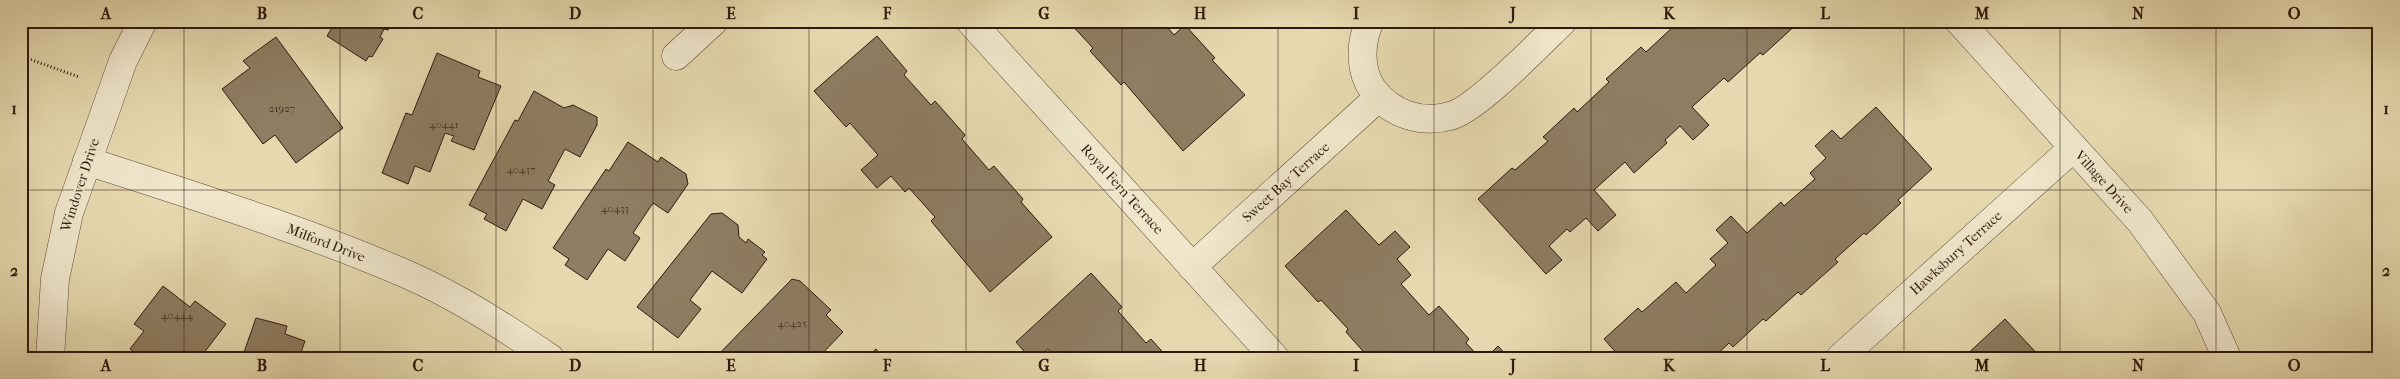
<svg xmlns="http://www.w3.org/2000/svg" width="2400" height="379" viewBox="0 0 2400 379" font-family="'IM FELL French Canon',serif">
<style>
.building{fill:#8e7d62;stroke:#2f190e}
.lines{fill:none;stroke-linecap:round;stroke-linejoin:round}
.minor-casing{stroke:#5d4936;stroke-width:29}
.path{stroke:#2f190e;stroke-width:3;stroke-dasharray:1 2.5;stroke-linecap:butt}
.minor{stroke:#efe6cb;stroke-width:28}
.grid{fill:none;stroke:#2f190e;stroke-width:1;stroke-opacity:0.55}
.labels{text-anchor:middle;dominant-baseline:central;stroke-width:4;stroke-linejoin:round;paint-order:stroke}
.number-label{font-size:11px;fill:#473223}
.street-label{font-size:14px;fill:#2f190e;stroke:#efe6cb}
.neatline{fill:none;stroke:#2f190e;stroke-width:2}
.grid-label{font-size:16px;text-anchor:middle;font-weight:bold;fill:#2f190e}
</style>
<rect width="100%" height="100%" fill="#e6d9af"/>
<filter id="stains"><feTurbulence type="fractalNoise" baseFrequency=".004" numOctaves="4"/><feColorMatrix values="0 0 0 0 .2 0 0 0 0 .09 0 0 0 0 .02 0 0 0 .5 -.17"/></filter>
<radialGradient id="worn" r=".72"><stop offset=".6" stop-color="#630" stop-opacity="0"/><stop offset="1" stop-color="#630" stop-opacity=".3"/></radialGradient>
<g class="building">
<polygon points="336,21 400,21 397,27 392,24 388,30 384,29 380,37 383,39 372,57 369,56 366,61 327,36"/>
<polygon points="1068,21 1162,21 1174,35 1185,25 1215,58 1212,60 1245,95 1183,151 1124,82 1121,85 1090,51 1093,48"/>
<polygon points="1672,21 1799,22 1763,55 1760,53 1728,82 1724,78 1692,107 1709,125 1693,140 1680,126 1665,140 1667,143 1634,173 1625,162 1594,190 1616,215 1598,231 1586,218 1570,232 1567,229 1549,246 1562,260 1546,274 1478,199 1512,168 1515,170 1548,141 1543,137 1574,108 1577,112 1609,82 1606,79 1641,47 1646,52 1675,25"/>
<polygon points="877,36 907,71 904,75 931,105 935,101 965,135 962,139 989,170 994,166 1023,199 1021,202 1052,237 990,292 931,221 935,217 909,188 905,192 891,176 877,188 861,170 878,155 850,123 846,127 814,91"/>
<polygon points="276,37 343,128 296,163 275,135 263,144 222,89 250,68 243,61"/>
<polygon points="437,53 480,71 478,77 501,86 474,150 451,141 454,136 445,133 430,172 415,166 408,184 382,173 406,113 412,115"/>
<polygon points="534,91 564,108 573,105 597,117 597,125 580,157 565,149 548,181 555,185 542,209 523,199 506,231 484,219 487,214 469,205 515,120 518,121"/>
<polygon points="1876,107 1932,169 1898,200 1901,203 1866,235 1864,233 1835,259 1838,262 1801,295 1798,292 1766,321 1763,319 1733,347 1729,343 1713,358 1621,358 1604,339 1638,308 1642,312 1676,282 1686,293 1716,265 1710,259 1728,243 1716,230 1731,216 1747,233 1781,202 1784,206 1815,179 1810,173 1826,158 1815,146 1832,130 1841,139"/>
<polygon points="628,142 658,162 661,157 686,174 688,184 668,213 653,203 633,233 640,238 625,261 608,249 587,280 565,265 569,259 553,248 606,169 609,171"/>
<polygon points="1346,210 1379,245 1395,231 1410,247 1397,259 1411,275 1401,284 1429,315 1439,306 1469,339 1466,343 1480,358 1369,358 1346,332 1348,329 1321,300 1318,302 1285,266"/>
<polygon points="722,213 738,225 739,237 746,243 748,239 765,252 762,255 767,259 742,293 712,271 690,300 701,309 678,338 637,307 711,214"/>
<polygon points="1091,273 1122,307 1118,311 1146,343 1151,339 1168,358 1056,358 1048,349 1037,358 1030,358 1016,342"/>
<polygon points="792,279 800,281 831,310 826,315 843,332 818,358 715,358"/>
<polygon points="163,286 190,307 195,301 226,324 200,358 128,358 133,351 130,349 144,331 134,324"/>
<polygon points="256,318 287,326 285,334 305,341 299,358 242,358"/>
<polygon points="2005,319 2041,358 1963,358"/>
<polygon points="1498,346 1509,358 1486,358"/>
<polygon points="876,349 883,358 866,358"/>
</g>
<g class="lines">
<defs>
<g id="minor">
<polyline points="970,21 1275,358"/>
<path d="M1370 21C1360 42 1359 70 1373 90 1391 114 1421 124 1450 116 1476 110 1541 42 1563 21"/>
<polyline points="1959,21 2140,221 2207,313 2227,358"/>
<polyline points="676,56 714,21"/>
<path d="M87 161C194 196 302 229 406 274 457 296 504 327 550 358"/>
<polyline points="1192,267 1379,97"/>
<polyline points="50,358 55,279 69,213 123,61 143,21"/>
<polyline points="1840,358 2073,148"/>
</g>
</defs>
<use href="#minor" class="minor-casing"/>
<polyline class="path" points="21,56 79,77"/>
<use href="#minor" class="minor"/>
</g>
<path class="grid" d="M184 21V358M340 21V358M496 21V358M653 21V358M809 21V358M966 21V358M1122 21V358M1278 21V358M1434 21V358M1591 21V358M1747 21V358M1904 21V358M2060 21V358M2216 21V358M21 190H2379"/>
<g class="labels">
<g class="number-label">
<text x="282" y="108">21927</text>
<text x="444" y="124">40441</text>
<text x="521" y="169">40437</text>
<text x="615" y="208">40433</text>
<text x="177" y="315">40444</text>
<text x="792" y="323">40425</text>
</g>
<g class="street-label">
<text transform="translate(1286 182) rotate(-42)">Sweet Bay Terrace</text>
<text transform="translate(2104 182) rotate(48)">Village Drive</text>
<text transform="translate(80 185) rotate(-72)">Windover Drive</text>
<text transform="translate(1122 189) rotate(48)">Royal Fern Terrace</text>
<text transform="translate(326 243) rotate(21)">Milford Drive</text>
<text transform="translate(1956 253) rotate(-42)">Hawksbury Terrace</text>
</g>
</g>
<rect width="2400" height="379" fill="none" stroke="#e6d9af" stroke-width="55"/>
<rect x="28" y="28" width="2344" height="324" class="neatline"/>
<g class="grid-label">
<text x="106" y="19">A</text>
<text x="262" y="19">B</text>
<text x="418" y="19">C</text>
<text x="575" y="19">D</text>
<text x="731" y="19">E</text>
<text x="887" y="19">F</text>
<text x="1044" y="19">G</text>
<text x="1200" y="19">H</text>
<text x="1356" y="19">I</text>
<text x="1513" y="19">J</text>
<text x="1669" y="19">K</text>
<text x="1825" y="19">L</text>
<text x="1982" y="19">M</text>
<text x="2138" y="19">N</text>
<text x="2294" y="19">O</text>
<text x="14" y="114">1</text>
<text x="2386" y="114">1</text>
<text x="14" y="276">2</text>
<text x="2386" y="276">2</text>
<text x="106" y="371">A</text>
<text x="262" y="371">B</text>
<text x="418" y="371">C</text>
<text x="575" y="371">D</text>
<text x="731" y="371">E</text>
<text x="887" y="371">F</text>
<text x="1044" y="371">G</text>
<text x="1200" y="371">H</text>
<text x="1356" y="371">I</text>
<text x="1513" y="371">J</text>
<text x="1669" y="371">K</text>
<text x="1825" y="371">L</text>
<text x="1982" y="371">M</text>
<text x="2138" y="371">N</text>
<text x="2294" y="371">O</text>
</g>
<rect width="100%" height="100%" filter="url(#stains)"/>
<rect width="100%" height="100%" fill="url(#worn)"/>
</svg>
